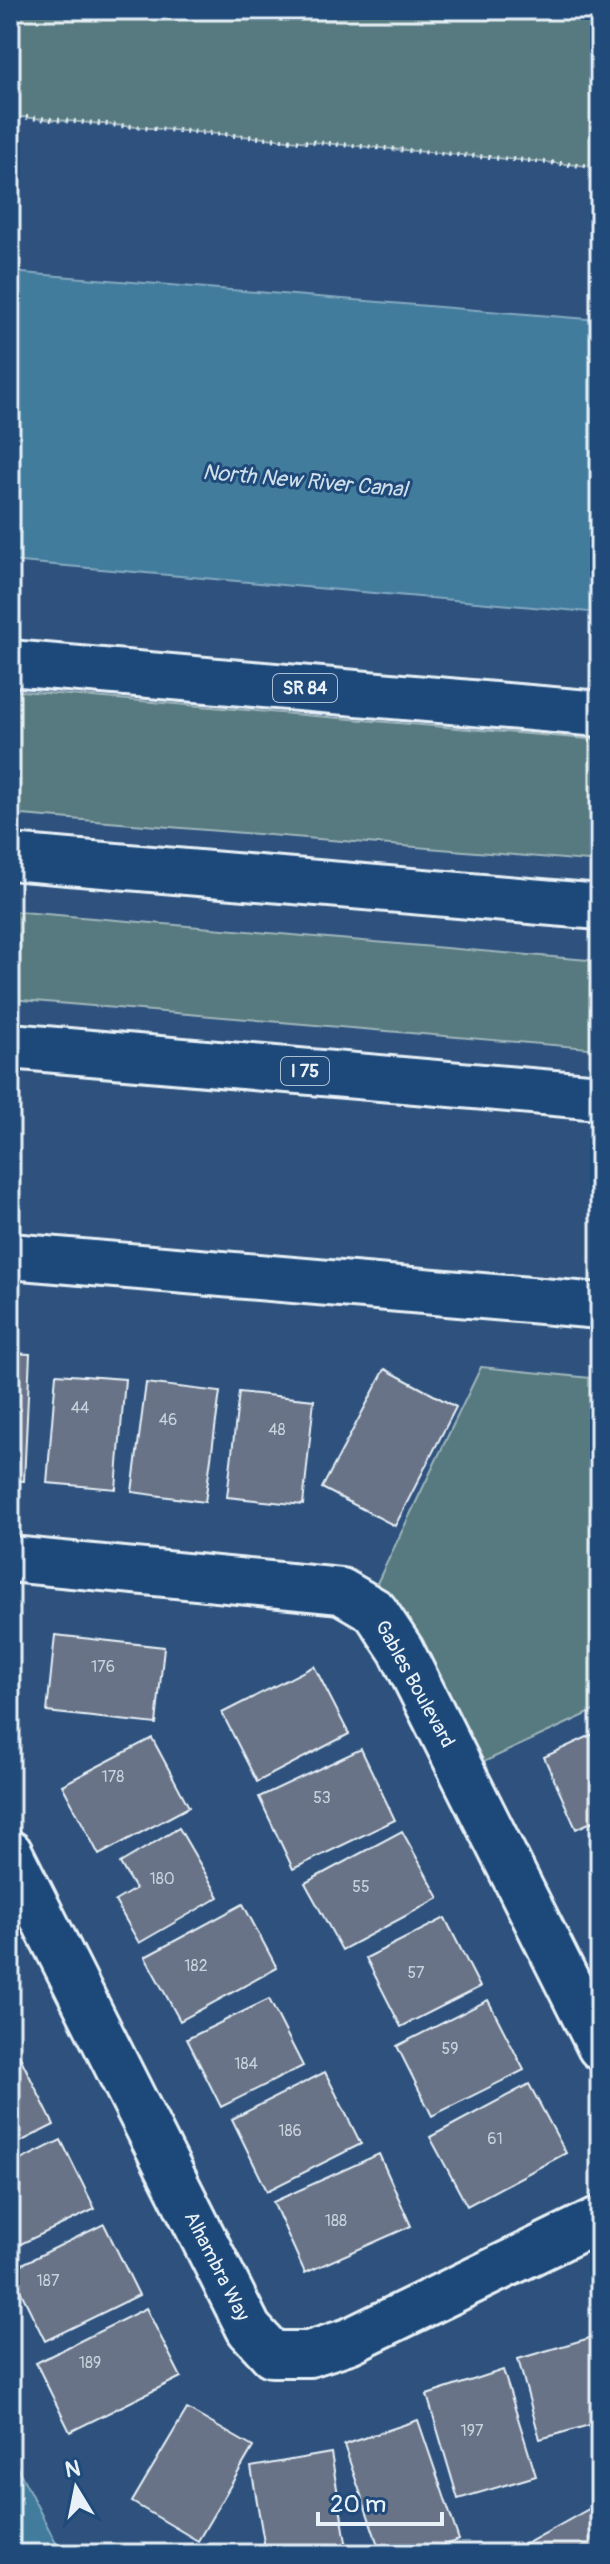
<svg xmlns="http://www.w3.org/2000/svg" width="610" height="2564" viewBox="0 0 610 2564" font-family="Pangolin,sans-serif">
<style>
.green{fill:#577a7f;stroke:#a0b6bc;stroke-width:2}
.water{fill:#437b9d;stroke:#85aac1;stroke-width:2}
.building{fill:#687388;stroke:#e8f1f8;stroke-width:2}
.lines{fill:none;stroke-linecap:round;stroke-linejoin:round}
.minor-casing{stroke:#e8f1f8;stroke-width:50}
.major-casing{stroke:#e8f1f8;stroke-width:50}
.highway-casing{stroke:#e8f1f8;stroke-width:50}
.path{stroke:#e8f1f8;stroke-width:5;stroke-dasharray:2 6;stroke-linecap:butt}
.minor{stroke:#1f4a7a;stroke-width:44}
.major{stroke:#1f4a7a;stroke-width:44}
.highway{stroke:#1f4a7a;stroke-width:44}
.labels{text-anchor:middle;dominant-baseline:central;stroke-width:6;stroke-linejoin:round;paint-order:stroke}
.number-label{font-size:16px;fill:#c8d2dc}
.shield{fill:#1f4a7a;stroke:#acbfd2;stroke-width:2}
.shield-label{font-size:18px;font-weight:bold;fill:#e8f1f8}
.street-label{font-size:20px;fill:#e8f1f8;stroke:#1f4a7a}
.water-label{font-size:22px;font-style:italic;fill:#cfdfea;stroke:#1f4a7a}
</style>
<rect width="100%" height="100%" fill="#2e527d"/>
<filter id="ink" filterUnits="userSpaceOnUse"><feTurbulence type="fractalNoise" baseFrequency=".0125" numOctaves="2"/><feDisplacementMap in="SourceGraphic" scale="16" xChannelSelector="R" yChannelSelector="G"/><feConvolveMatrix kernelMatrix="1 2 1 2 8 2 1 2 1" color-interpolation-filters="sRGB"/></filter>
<g filter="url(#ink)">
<g class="green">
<polygon points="10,10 600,10 600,167 10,116"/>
<polygon points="10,690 600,740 600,862 10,814"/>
<polygon points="10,911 600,961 600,1049 10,999"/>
<polygon points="481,1367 600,1379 600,1708 462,1772 366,1606"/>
</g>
<g class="water">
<polygon points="10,272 600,320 600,613 10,561"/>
<polygon points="10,2453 59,2549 65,2554 10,2554"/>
</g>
<g class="building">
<polygon points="10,1353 30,1354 24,1481 10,1480"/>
<polygon points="385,1369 456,1407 395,1526 322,1488"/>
<polygon points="56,1374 125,1379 116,1489 47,1483"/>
<polygon points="146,1383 220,1392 205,1502 132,1492"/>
<polygon points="239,1392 314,1400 303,1505 227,1497"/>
<polygon points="55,1635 164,1647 156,1724 47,1712"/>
<polygon points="314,1666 349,1734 257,1782 222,1713"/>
<polygon points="600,1731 600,1818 576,1829 544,1757"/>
<polygon points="152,1738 189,1807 99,1855 62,1785"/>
<polygon points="361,1749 395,1820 293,1869 259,1797"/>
<polygon points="179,1828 219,1897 139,1943 115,1901 135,1889 120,1863"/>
<polygon points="402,1831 439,1898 342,1950 305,1883"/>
<polygon points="243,1904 277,1968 180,2021 145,1957"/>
<polygon points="445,1918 480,1987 401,2027 366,1958"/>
<polygon points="269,1999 303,2066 221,2107 187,2039"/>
<polygon points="488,2000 524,2070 432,2116 397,2046"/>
<polygon points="19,2055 54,2125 10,2147 10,2059"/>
<polygon points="325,2072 361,2144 267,2191 232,2119"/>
<polygon points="529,2084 566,2153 467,2206 430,2137"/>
<polygon points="61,2140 95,2209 10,2249 10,2165"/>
<polygon points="379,2154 411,2226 305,2273 273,2202"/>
<polygon points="104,2224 139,2295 45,2341 10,2270"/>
<polygon points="146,2308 181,2377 70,2432 36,2363"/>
<polygon points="593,2337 600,2360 600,2422 540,2439 518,2359"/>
<polygon points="503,2370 536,2476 458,2499 427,2395"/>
<polygon points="187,2409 253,2447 198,2541 132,2502"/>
<polygon points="418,2420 459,2540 417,2554 381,2554 344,2445"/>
<polygon points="331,2453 348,2554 266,2554 251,2467"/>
<polygon points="594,2506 600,2516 600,2554 508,2554"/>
</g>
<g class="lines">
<defs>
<g id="minor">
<polyline points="10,1559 341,1591 375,1611 401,1650 600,2047"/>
<polyline points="10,1853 249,2329 272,2354 309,2354 349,2341 600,2219"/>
</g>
<g id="major">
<polyline points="10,663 600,714"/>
<polyline points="10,1256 600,1306"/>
</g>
<g id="highway">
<polyline points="10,857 600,907"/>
<polyline points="10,1046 600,1097"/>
</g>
</defs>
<use href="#minor" class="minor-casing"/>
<use href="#major" class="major-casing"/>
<use href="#highway" class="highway-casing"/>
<polyline class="path" points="10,116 600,167"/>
<use href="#minor" class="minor"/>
<use href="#major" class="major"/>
<use href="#highway" class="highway"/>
</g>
</g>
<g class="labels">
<g class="number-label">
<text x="80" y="1408">44</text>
<text x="168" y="1420">46</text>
<text x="277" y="1430">48</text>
<text x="103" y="1667">176</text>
<text x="113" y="1777">178</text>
<text x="322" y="1798">53</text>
<text x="162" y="1879">180</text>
<text x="361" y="1887">55</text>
<text x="196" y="1966">182</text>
<text x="416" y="1973">57</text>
<text x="450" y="2049">59</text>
<text x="246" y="2064">184</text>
<text x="290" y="2131">186</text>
<text x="495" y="2139">61</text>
<text x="336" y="2221">188</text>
<text x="48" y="2281">187</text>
<text x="90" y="2363">189</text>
<text x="472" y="2431">197</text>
</g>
<g class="shield">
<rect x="273" y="674" width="64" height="28" rx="6"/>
<rect x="281" y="1057" width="48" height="28" rx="6"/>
</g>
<g class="shield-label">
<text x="305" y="688">SR 84</text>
<text x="305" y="1071">I 75</text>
</g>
<g class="street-label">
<text transform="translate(415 1684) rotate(61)">Gables Boulevard</text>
<text transform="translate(217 2266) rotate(63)">Alhambra Way</text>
</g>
<g class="water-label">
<text transform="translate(305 481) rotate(5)">North New River Canal</text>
</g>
</g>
<rect width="610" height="2564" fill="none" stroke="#1f4a7a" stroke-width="40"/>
<rect x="20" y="20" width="570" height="2524" fill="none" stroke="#e8f1f8" stroke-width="3" filter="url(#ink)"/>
<g transform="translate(76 2488) rotate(350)" stroke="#1f4a7a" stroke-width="6" paint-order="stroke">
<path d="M0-6L14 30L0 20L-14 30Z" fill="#e8f1f8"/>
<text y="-12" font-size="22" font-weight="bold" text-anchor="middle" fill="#e8f1f8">N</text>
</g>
<path d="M318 2512v12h124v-12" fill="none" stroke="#e8f1f8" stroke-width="4"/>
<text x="330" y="2512" font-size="24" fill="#e8f1f8" stroke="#1f4a7a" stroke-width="6" paint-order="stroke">20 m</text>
</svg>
